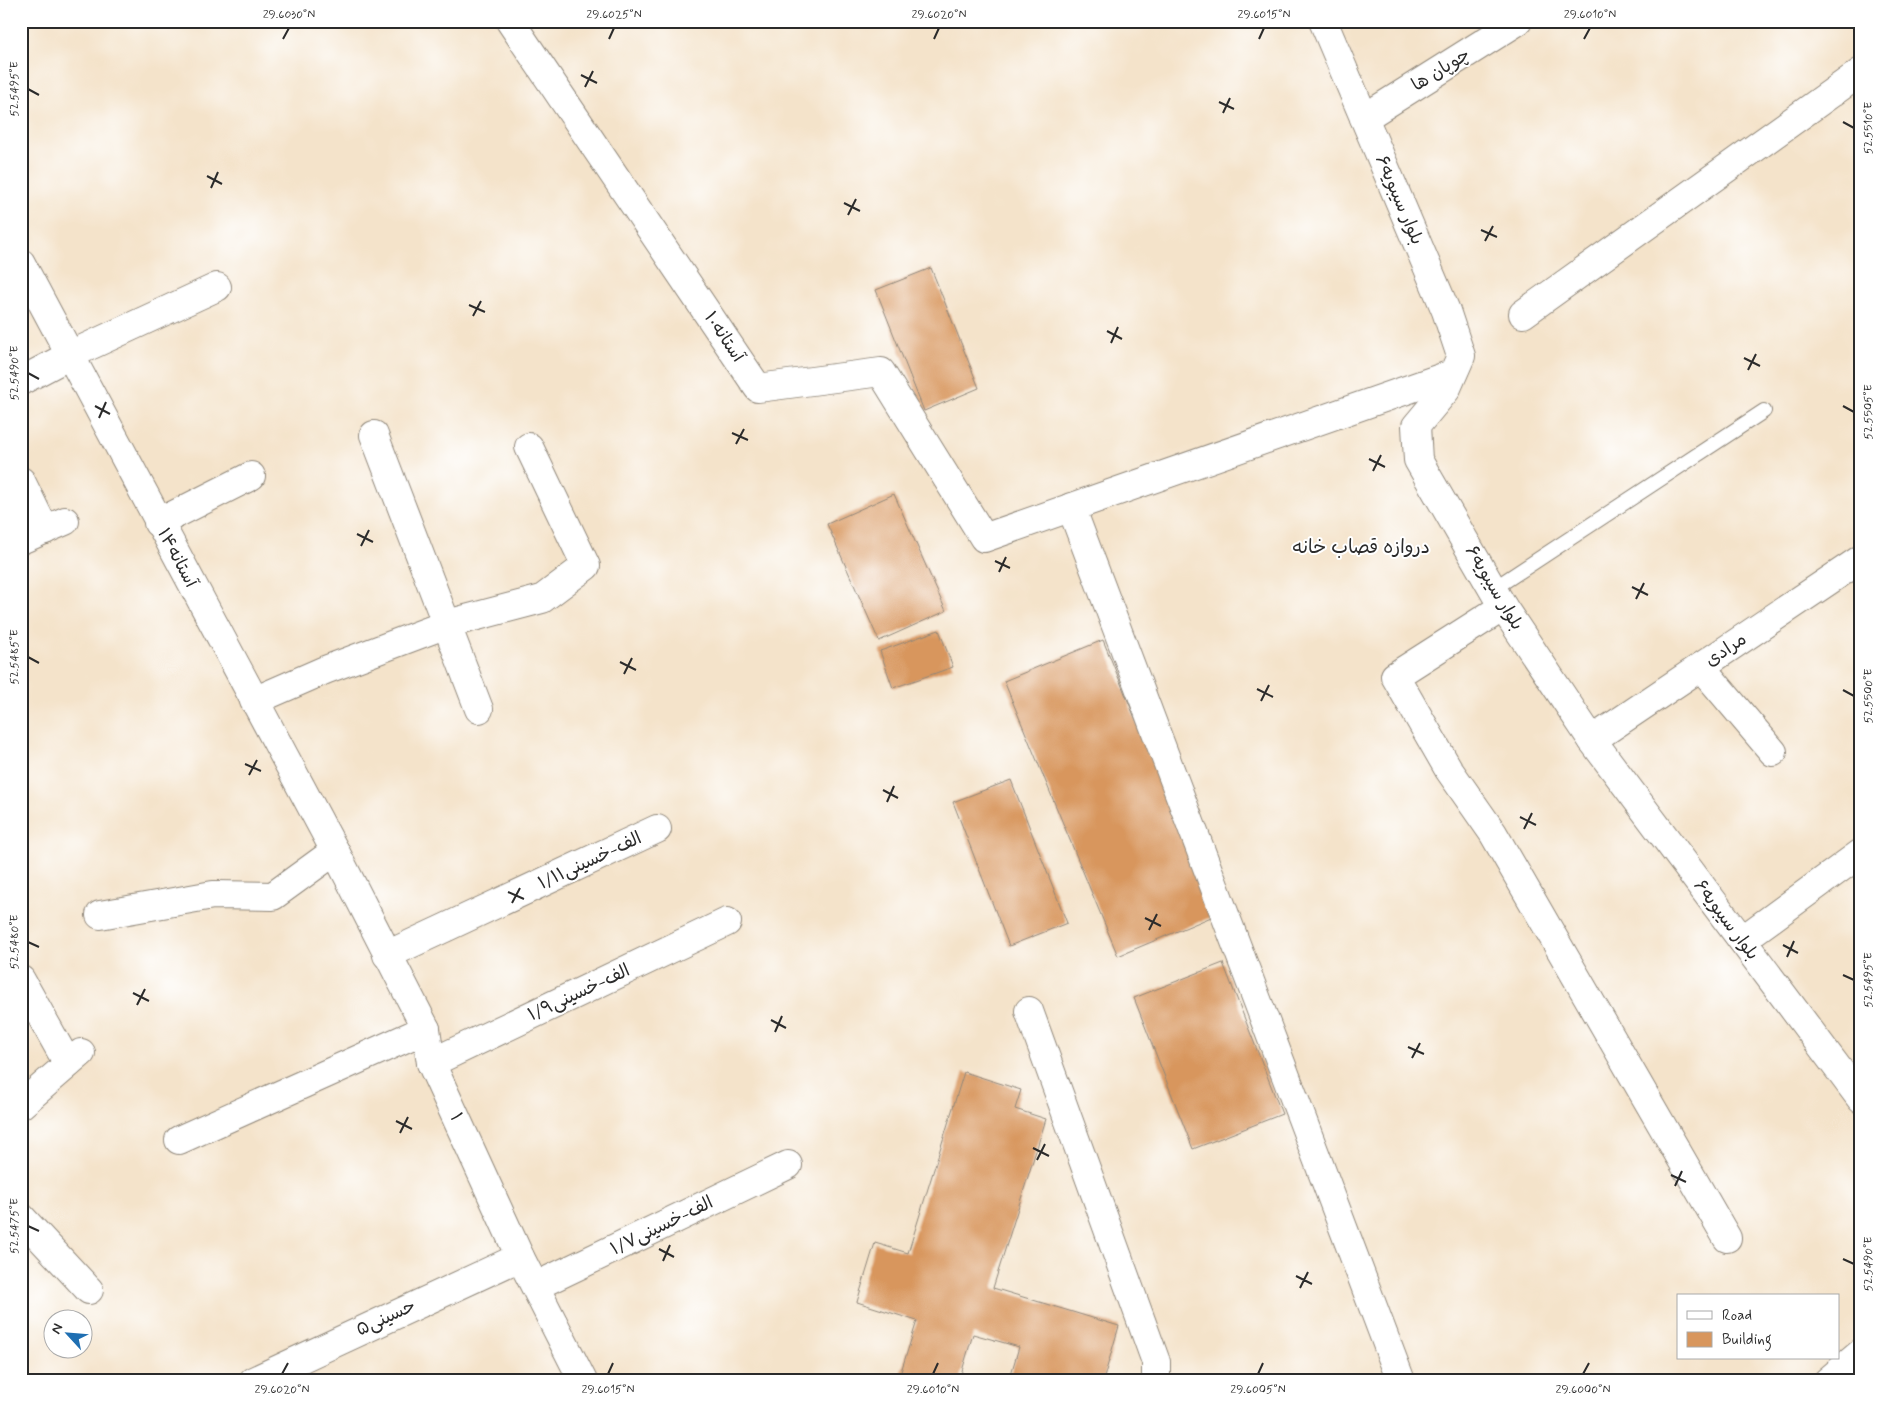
<svg xmlns="http://www.w3.org/2000/svg" width="1882" height="1402" viewBox="0 0 1882 1402" font-family="Mynerve,'Playpen Sans Arabic',sans-serif">
<style>
.building{fill:#d8965d}
.lines{fill:none;stroke-linecap:round;stroke-linejoin:round}
.service-casing{stroke:#90877a;stroke-width:16}
.minor-casing{stroke:#90877a;stroke-width:30}
.service{stroke:#fff;stroke-width:14}
.minor{stroke:#fff;stroke-width:28}
.ticks{fill:none;stroke:#2b2b2b;stroke-width:2}
.labels{text-anchor:middle;dominant-baseline:central;stroke-width:4;stroke-linejoin:round;paint-order:stroke}
.street-label{font-size:18px;fill:#2b2b2b;stroke:#fff}
.neighbourhood-label{font-size:19px;fill:#2b2b2b;stroke:#fff}
.neatline{fill:none;stroke:#2b2b2b;stroke-width:2}
.ticks-label{font-size:12px;text-anchor:middle;fill:#2b2b2b}
</style>
<rect width="100%" height="100%" fill="#fff"/>
<filter id="ink" filterUnits="userSpaceOnUse"><feTurbulence type="fractalNoise" baseFrequency=".02" numOctaves="2"/><feDisplacementMap in="SourceGraphic" scale="10" xChannelSelector="R" yChannelSelector="G"/><feConvolveMatrix kernelMatrix="1 2 1 2 8 2 1 2 1" color-interpolation-filters="sRGB"/></filter>
<filter id="wash" filterUnits="userSpaceOnUse"><feTurbulence type="fractalNoise" baseFrequency=".0096" numOctaves="4" result="noise"/><feDisplacementMap in="SourceGraphic" scale="20" xChannelSelector="R" yChannelSelector="G"/><feGaussianBlur stdDeviation="1.12" result="paint"/><feColorMatrix in="noise" values="0 0 0 0 0 0 0 0 0 0 0 0 0 0 0 0 0 1.4 0 .05"/><feComposite in="paint" operator="in"/></filter>
<g filter="url(#wash)">
<rect width="100%" height="100%" fill="#f4e3ca"/>
<g id="blocks">
<g class="building">
<polygon points="931,268 979,388 924,411 876,290"/>
<polygon points="894,494 946,611 879,641 827,524"/>
<polygon points="939,630 953,667 893,688 880,651"/>
<polygon points="1103,640 1216,915 1118,956 1004,681"/>
<polygon points="1011,780 1067,923 1009,946 953,802"/>
<polygon points="1223,963 1282,1114 1193,1149 1134,998"/>
<polygon points="964,1072 1021,1090 1015,1109 1046,1119 993,1288 1119,1326 1103,1381 1009,1381 1019,1347 973,1334 959,1381 898,1381 917,1321 857,1302 875,1243 908,1253"/>
</g>
</g>
</g>
<g filter="url(#ink)">
<use href="#blocks" fill-opacity="0" stroke="#90877a" stroke-width="1"/>
<g class="lines">
<defs>
<polyline id="service" points="1493,589 1764,411"/>
<g id="minor">
<polyline points="510,21 758,388 881,372 984,538 1452,374"/>
<polyline points="1323,21 1446,311 1461,356 1446,390 1416,426 1418,460 1503,607 1592,740 1861,1099"/>
<polyline points="1364,118 1518,21"/>
<polyline points="21,263 335,851 426,1029 431,1063 520,1257 583,1381"/>
<polyline points="1523,314 1861,72"/>
<polyline points="21,381 72,354 217,287"/>
<polyline points="374,435 479,709"/>
<polyline points="21,481 45,530"/>
<polyline points="1071,507 1401,1381"/>
<polyline points="158,523 251,476"/>
<polyline points="21,540 65,521"/>
<polyline points="1503,607 1395,676 1449,770 1493,833 1727,1238"/>
<polyline points="1701,667 1773,752"/>
<polyline points="254,701 325,670 447,624 542,599 586,566 529,447"/>
<polyline points="1592,740 1861,559"/>
<polyline points="100,915 213,895 273,896 335,851"/>
<polyline points="1742,940 1861,853"/>
<polyline points="387,955 657,829"/>
<polyline points="21,980 68,1064"/>
<polyline points="1029,1011 1156,1362 1156,1381"/>
<polyline points="431,1063 727,922"/>
<polyline points="21,1105 81,1053"/>
<polyline points="179,1140 426,1029"/>
<polyline points="21,1217 89,1290"/>
<polyline points="536,1286 788,1165"/>
<polyline points="253,1381 520,1257"/>
<polyline points="1828,1381 1861,1353"/>
</g>
</defs>
<use href="#service" class="service-casing"/>
<use href="#minor" class="minor-casing"/>
<use href="#service" class="service"/>
<use href="#minor" class="minor"/>
</g>
</g>
<path class="ticks" d="M283 39 289 28M609 39 614 28M934 39 939 28M1259 39 1264 28M1584 39 1590 28M581 75 597 83M585 87 593 71M28 89 39 95M1219 102 1234 109M1223 113 1230 98M1843 122 1854 128M207 176 222 184M211 188 218 172M844 203 860 211M848 215 856 199M1481 230 1497 237M1485 241 1493 226M469 305 485 312M473 316 481 301M1107 331 1122 339M1111 343 1118 327M1744 358 1760 366M1748 370 1756 354M28 373 39 379M95 406 110 414M1843 406 1854 412M99 418 106 402M732 433 748 440M736 444 744 429M1369 459 1385 467M1373 471 1381 455M357 534 373 542M361 546 369 530M995 561 1010 568M999 572 1006 557M1632 587 1648 595M1636 599 1644 583M28 657 39 663M620 662 636 670M624 674 632 658M1257 689 1273 697M1843 690 1854 696M1261 701 1269 685M245 764 261 771M249 775 257 760M883 790 898 798M887 802 894 786M1520 817 1536 825M1524 829 1532 813M508 892 524 899M512 903 520 888M1145 918 1161 926M1149 930 1157 914M28 942 39 947M1783 945 1798 953M1787 957 1794 941M1843 975 1854 980M133 993 149 1001M137 1005 145 989M771 1020 786 1028M775 1032 782 1016M1408 1047 1424 1054M1412 1058 1420 1043M396 1121 412 1129M400 1133 408 1117M1033 1148 1049 1156M1037 1160 1045 1144M1671 1175 1686 1182M1675 1186 1682 1171M28 1226 39 1231M659 1249 674 1257M1843 1259 1854 1264M663 1261 670 1245M1296 1276 1312 1284M1300 1288 1308 1272M282 1374 288 1363M608 1374 613 1363M933 1374 938 1363M1258 1374 1263 1363M1583 1374 1589 1363"/>
<g class="labels">
<g class="street-label">
<text transform="translate(1441 70) rotate(-32)">چوپان ها</text>
<text transform="translate(1399 200) rotate(67)">۶بلوار سیبویه</text>
<text transform="translate(724 337) rotate(56)">آستانه۱۰</text>
<text transform="translate(177 558) rotate(62)">آستانه۱۴</text>
<text transform="translate(1494 588) rotate(59)">۶بلوار سیبویه</text>
<text transform="translate(1726 650) rotate(-34)">مرادی</text>
<text transform="translate(590 861) rotate(-25)">الف-خسینی۱/۱۱</text>
<text transform="translate(1726 920) rotate(53)">۶بلوار سیبویه</text>
<text transform="translate(579 993) rotate(-25)">الف-خسینی۱/۹</text>
<text transform="translate(456 1117) rotate(65)">۱</text>
<text transform="translate(662 1226) rotate(-26)">الف-خسینی۱/۷</text>
<text transform="translate(386 1318) rotate(-25)">حسینی۵</text>
</g>
<g class="neighbourhood-label">
<text x="1361" y="547">دروازه قصاب خانه</text>
</g>
</g>
<rect width="1882" height="1402" fill="none" stroke="#fff" stroke-width="55"/>
<rect x="1677" y="1294" width="162" height="65" fill="#ffffff" stroke="#aaaaaa"/>
<rect x="1687" y="1311" width="25" height="8" fill="#ffffff" stroke="#aaaaaa"/>
<text x="1722" y="1320" font-size="15" fill="#2b2b2b">Road</text>
<rect x="1687" y="1332" width="25" height="15" fill="#d8965d" stroke="#aaaaaa"/>
<text x="1722" y="1344" font-size="15" fill="#2b2b2b">Building</text>
<g transform="translate(68 1334) rotate(296)"><circle r="24" fill="#ffffff" stroke="#aaaaaa"/>
<path d="M0-4L9 19L0 12L-9 19Z" fill="#1f6fb2"/>
<text y="-8" font-size="14" font-weight="bold" text-anchor="middle" fill="#2b2b2b">N</text>
</g>
<rect x="28" y="28" width="1826" height="1346" class="neatline"/>
<g class="ticks-label">
<text x="289" y="18">29.6030°N</text>
<text x="614" y="18">29.6025°N</text>
<text x="939" y="18">29.6020°N</text>
<text x="1264" y="18">29.6015°N</text>
<text x="1590" y="18">29.6010°N</text>
<text transform="translate(14 89) rotate(-90)" y="4">52.5495°E</text>
<text transform="translate(1868 128) rotate(-90)" y="4">52.5510°E</text>
<text transform="translate(14 373) rotate(-90)" y="4">52.5490°E</text>
<text transform="translate(1868 412) rotate(-90)" y="4">52.5505°E</text>
<text transform="translate(14 657) rotate(-90)" y="4">52.5485°E</text>
<text transform="translate(1868 696) rotate(-90)" y="4">52.5500°E</text>
<text transform="translate(14 942) rotate(-90)" y="4">52.5480°E</text>
<text transform="translate(1868 980) rotate(-90)" y="4">52.5495°E</text>
<text transform="translate(14 1226) rotate(-90)" y="4">52.5475°E</text>
<text transform="translate(1868 1264) rotate(-90)" y="4">52.5490°E</text>
<text x="282" y="1393">29.6020°N</text>
<text x="608" y="1393">29.6015°N</text>
<text x="933" y="1393">29.6010°N</text>
<text x="1258" y="1393">29.6005°N</text>
<text x="1583" y="1393">29.6000°N</text>
</g>
</svg>
